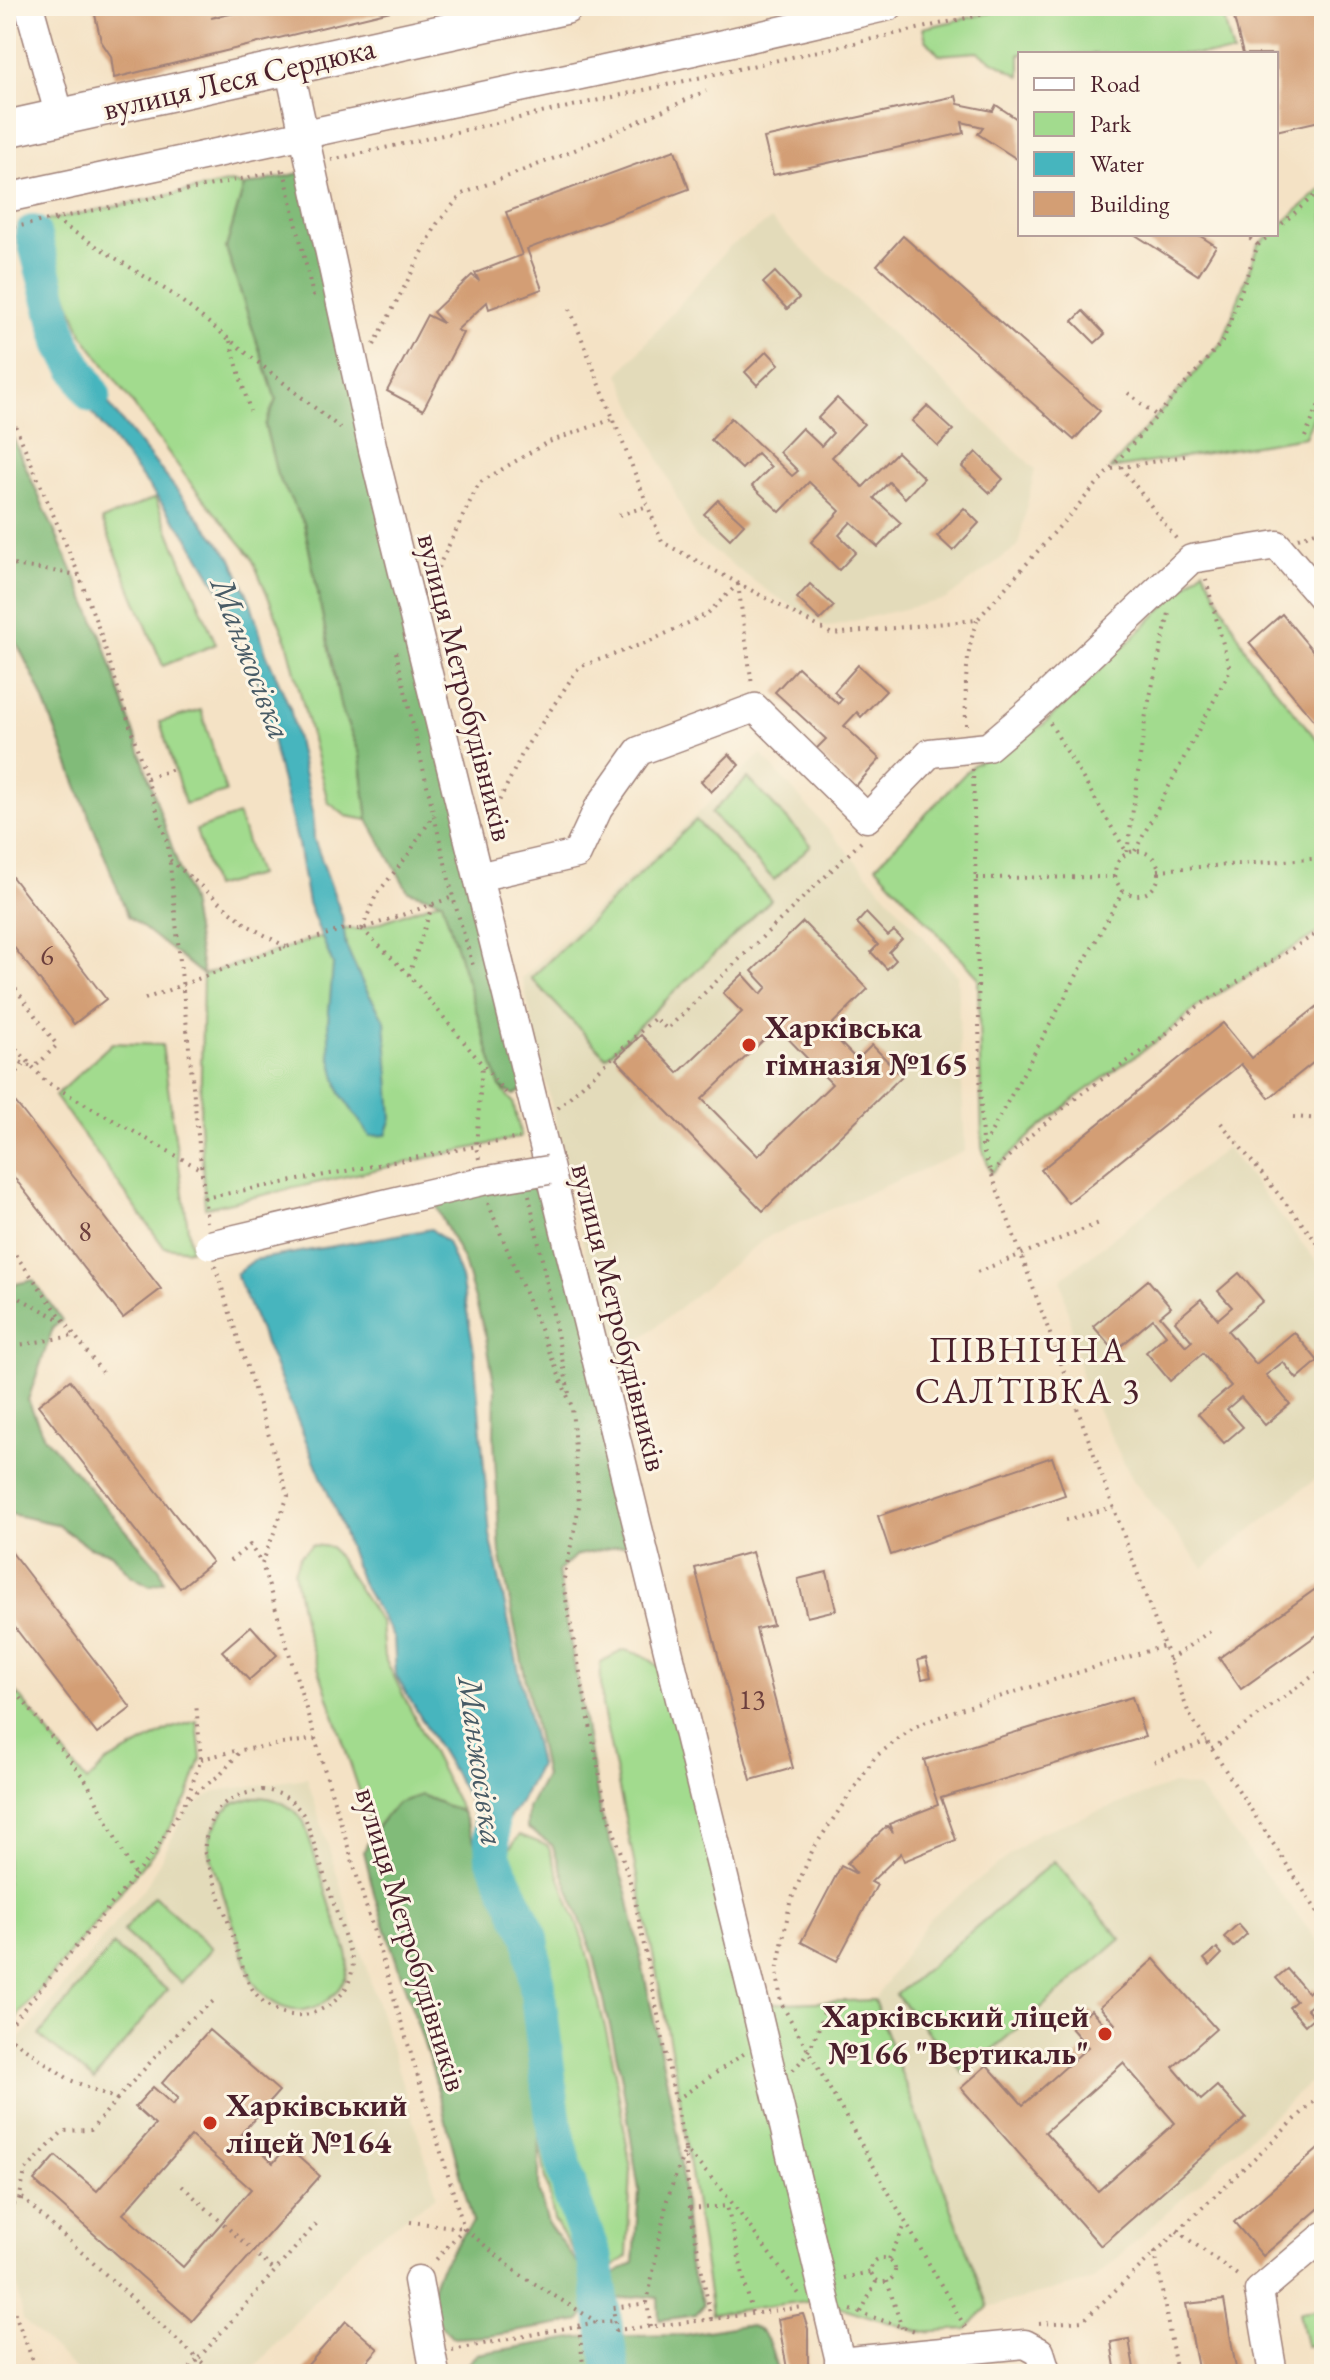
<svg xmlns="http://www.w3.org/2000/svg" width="1330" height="2380" viewBox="0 0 1330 2380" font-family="'EB Garamond',serif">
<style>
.built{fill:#e3dbba}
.green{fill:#a2db8e;stroke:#767d5c;stroke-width:2}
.forest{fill:#81bb79;stroke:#666d52;stroke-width:2}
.water{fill:#46b5be;stroke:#486a74;stroke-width:2}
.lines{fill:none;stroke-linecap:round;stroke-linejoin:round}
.river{stroke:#46b5be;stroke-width:36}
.building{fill:#d39e74;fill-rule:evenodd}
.minor-casing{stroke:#9f8078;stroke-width:31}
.major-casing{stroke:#9f8078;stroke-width:39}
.path{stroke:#9f8078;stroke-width:4;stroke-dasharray:2 6;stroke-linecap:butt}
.minor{stroke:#fff;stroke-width:28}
.major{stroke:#fff;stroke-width:36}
.minor-bridge-casing{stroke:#9f8078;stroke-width:31;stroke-linecap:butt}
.minor-bridge{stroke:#fff;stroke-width:28}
.poi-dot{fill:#c8321e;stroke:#fcf5e5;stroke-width:3}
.labels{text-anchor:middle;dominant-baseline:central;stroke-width:6;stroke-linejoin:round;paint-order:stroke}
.number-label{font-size:28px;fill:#6c3f3d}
.street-label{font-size:32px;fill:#4a1f2b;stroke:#fcf5e5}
.poi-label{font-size:32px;font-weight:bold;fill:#4a1f2b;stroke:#fcf5e5;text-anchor:start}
.water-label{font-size:34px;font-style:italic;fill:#485b66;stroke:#fcf5e5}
.quarter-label{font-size:36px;letter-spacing:2px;fill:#4a1f2b;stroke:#fcf5e5}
</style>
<rect width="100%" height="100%" fill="#fcf5e5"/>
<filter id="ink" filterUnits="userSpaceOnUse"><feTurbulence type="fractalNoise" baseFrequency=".0125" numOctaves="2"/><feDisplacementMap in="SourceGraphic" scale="16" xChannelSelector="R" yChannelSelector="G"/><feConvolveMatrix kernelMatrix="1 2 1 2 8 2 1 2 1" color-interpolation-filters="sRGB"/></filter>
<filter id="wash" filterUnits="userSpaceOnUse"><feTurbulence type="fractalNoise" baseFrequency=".006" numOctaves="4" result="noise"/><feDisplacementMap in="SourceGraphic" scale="32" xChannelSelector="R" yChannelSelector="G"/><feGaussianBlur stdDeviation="1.8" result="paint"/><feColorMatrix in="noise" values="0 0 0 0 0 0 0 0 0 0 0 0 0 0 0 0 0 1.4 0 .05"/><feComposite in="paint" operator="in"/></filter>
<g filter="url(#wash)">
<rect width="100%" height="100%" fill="#f4e2c5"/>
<g class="built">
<polygon points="771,220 1035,469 1018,546 946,599 827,627 769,592 696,538 619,374 729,247"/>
<polygon points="761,754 957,975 965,1151 767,1237 611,1363 522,978"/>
<polygon points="1227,1148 1324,1271 1324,1472 1203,1568 1132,1479 1082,1378 1061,1279"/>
<polygon points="307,1778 437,2195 360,2250 249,2374 80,2374 23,2320 6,2219 6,2052 34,2023 148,1883 187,1810 216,1791"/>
<polygon points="1174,1784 1198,1788 1324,1949 1324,2069 1093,2280 988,2307 874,2000 930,1918 1038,1833"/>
</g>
<g class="green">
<polygon points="1020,6 1221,6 1233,54 1020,54 1020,76 977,52 939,55 926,40 923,28"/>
<polygon points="231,182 244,186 226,248 276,400 265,426 278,475 304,523 341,709 360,754 368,820 346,816 328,802 287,641 251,556 192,485 82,334 40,222"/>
<polygon points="1324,187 1324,393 1305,437 1110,469 1223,341 1258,245 1271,234 1276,234 1276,229"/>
<polygon points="155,498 216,644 163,666 102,520"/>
<polygon points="1203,569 1251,659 1324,748 1324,929 1197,1007 1161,1038 1082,1093 1031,1135 991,1173 982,1148 978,977 876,866 973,765 1043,725"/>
<polygon points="201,710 226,792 185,804 160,722"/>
<polygon points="748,778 811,845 774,880 711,813"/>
<polygon points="238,815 258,875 213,887 196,830"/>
<polygon points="696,820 771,900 606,1057 531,978"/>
<polygon points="442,900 500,1087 513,1102 521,1137 205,1208 200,1122 203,975 344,929 362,929"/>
<polygon points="112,1043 162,1045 191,1250 164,1247 55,1096"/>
<polygon points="312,1545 331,1547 381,1623 384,1657 462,1812 421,1795 397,1803 373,1832 304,1625 294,1571 300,1556"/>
<polygon points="624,1650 643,1655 664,1670 820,2299 712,2314 679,2092 655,1964 602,1706 600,1662"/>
<polygon points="6,1679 87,1782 107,1762 172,1728 197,1721 201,1759 187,1799 157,1848 6,2030"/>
<path d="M255 1797C277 1797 291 1805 304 1822 314 1854 324 1885 334 1917 339 1930 346 1945 348 1958 351 1984 327 2007 303 2010 280 2012 264 1998 252 1980L210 1854 209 1843 212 1831 224 1811 233 1804Z"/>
<polygon points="520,1835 548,1846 585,1945 612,2056 631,2169 627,2256 608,2271 578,2260 554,2220 532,2106 482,1891 494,1869"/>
<polygon points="1054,1861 1121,1939 964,2074 896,1995"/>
<polygon points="154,1896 212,1948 181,1983 123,1931"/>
<polygon points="113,1945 167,1990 94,2080 39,2035"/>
<polygon points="874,2000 988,2307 966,2329 919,2332 827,2303 755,2004"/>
<polygon points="1324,2309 1324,2343 1306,2346 1299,2312"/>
</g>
<g class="forest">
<polygon points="313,170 529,1087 514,1095 500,1087 442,901 408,891 368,820 360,754 341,709 304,523 277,475 265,425 276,400 226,248 244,186"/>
<polygon points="6,423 101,635 190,901 203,975 128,916 39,688 6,621"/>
<polygon points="552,1180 640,1541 575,1556 558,1572 600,1811 627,1892 679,2140 689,2266 703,2305 696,2315 659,2320 658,2298 640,2296 611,2300 609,2278 634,2262 639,2191 622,2079 594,1956 552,1845 527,1828 528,1808 545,1776 500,1553 494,1438 495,1388 486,1337 464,1262 436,1206 449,1198"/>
<polygon points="33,1280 62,1320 53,1328 28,1400 43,1435 160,1569 164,1581 150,1586 130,1575 111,1553 89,1547 56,1524 6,1513 6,1286"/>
<path d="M421 1795 462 1812 515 1940 547 2077 539 2120V2192L548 2224 590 2280 593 2299 580 2321 489 2336 454 2338C448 2332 440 2326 436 2319 419 2282 453 2249 473 2222L431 2065 375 1897 364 1851 373 1832 397 1803Z"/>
<path d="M744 2325C770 2327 772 2352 778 2374H465L464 2367 477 2354 580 2337 683 2335Z"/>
</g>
<g class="water">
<polygon points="72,349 115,413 232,559 251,603 266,653 290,708 313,812 314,839 342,916 346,946 363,984 385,1021 392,1118 386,1135 370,1136 340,1093 330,1055 328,1022 333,965 308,903 298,844 275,754 267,710 250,655 227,603 189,539 60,371"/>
<polygon points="431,1229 447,1242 461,1278 474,1351 490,1535 539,1765 520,1802 503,1827 493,1857 483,1827 463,1789 396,1676 394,1638 361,1582 339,1519 236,1274 254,1260"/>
</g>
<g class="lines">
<g class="river">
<polyline points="33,233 63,345 93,395"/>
<polyline points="490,1809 493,1857 531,1938 553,2117 571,2195 595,2260 612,2374"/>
</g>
</g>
<g id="blocks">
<g class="building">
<polygon points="93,6 255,6 211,18 269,6 407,7 114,78 111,56 101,41"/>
<polygon points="1248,6 1324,6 1324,120 1276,131 1276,54 1243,54 1232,10"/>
<polygon points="956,96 958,104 993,111 996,105 1020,121 1020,161 978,134 983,127 962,122 964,133 773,175 764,138"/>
<polygon points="675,150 689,189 527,249 542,289 489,309 487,302 457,330 463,333 423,410 387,391 427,315 443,323 433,312 472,275 479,281 475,273 522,255 506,212"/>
<polygon points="1134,234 1197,234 1216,246 1198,275"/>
<polygon points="903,236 1100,411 1074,440 877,265"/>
<polygon points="775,272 799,298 787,309 763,283"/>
<polygon points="1083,311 1105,334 1095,343 1073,321"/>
<polygon points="767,351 779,364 757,385 745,372"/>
<polygon points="837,398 864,424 832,457 863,487 897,452 924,478 905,498 889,482 874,498 901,523 878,547 851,522 839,535 856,552 839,570 811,542 840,511 809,482 780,512 752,486 771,467 757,453 742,469 711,440 731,418 792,476 798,471 779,452 802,428 821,446 833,433 818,418"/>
<polygon points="927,406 953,430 938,446 912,421"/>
<polygon points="976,452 1003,479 990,493 962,467"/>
<polygon points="718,500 744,524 730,539 704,514"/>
<polygon points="964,508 979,523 953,551 937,536"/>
<polygon points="810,584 834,606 820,620 797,598"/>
<polygon points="1282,614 1324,664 1324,732 1249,643"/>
<polygon points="858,665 886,691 861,717 857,712 844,726 880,759 854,788 814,751 826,739 775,692 798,667 838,704 842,699 834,692"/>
<polygon points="729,754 739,765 711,792 701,781"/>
<polygon points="6,869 106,999 74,1024 6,937"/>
<polygon points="866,913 888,936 894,931 902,939 889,952 896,960 887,969 871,952 878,945 857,923"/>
<path d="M803 922 868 989 827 1029 857 1060 872 1045 902 1076 763 1211 616 1059 641 1035 678 1073 742 1012 723 993 743 974 761 994 767 987 752 971ZM777 1027 832 1084 758 1156 702 1099Z"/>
<polygon points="1324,1001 1324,1054 1269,1098 1241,1064 1068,1203 1041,1170 1223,1023 1252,1058"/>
<polygon points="16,1103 161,1289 123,1318 6,1167 6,1111"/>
<polygon points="1239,1273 1263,1301 1228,1331 1256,1364 1294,1332 1318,1361 1297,1379 1283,1362 1266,1375 1290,1404 1265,1425 1241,1397 1227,1409 1243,1427 1224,1443 1198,1414 1231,1386 1203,1353 1170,1381 1146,1352 1166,1335 1153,1319 1115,1351 1093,1326 1148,1280 1171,1307 1160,1316 1186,1346 1192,1341 1175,1321 1201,1299 1218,1319 1232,1307 1218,1291"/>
<polygon points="70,1380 212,1562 180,1588 38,1405"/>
<polygon points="1052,1457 1065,1495 891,1555 878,1516"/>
<polygon points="6,1545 131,1708 97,1734 6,1616"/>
<polygon points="752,1552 773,1625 756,1629 793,1768 751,1780 695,1568"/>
<polygon points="827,1572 836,1610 807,1617 798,1579"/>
<polygon points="1324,1583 1324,1630 1241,1689 1219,1658"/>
<polygon points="251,1626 277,1655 249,1680 222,1651"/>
<polygon points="926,1658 931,1677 922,1679 918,1660"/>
<polygon points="1132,1697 1145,1737 941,1798 956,1840 904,1861 901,1853 871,1882 877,1885 837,1961 801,1942 841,1866 857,1874 847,1863 887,1826 893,1833 889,1824 938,1805 924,1760"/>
<polygon points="1238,1924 1247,1934 1233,1947 1224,1937"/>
<polygon points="1217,1948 1222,1954 1210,1966 1204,1959"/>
<path d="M1154 1959 1216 2029 1173 2067 1201 2100 1217 2086 1246 2118 1101 2246 961 2088 987 2065 1023 2105 1088 2047 1071 2028 1091 2010 1109 2029 1115 2024 1100 2007ZM1123 2063 1175 2123 1098 2191 1045 2132Z"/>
<polygon points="1287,1969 1308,1993 1313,1988 1321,1997 1307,2009 1314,2017 1305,2025 1289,2007 1296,2001 1276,1978"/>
<path d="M209 2030 279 2091 241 2134 273 2163 287 2147 320 2176 192 2321 34 2181 56 2156 97 2191 155 2125 135 2107 153 2087 173 2105 178 2098 162 2083ZM191 2136 251 2189 183 2267 123 2214Z"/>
<polygon points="1324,2144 1324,2204 1263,2256 1234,2222"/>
<polygon points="1224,2300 1237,2374 1199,2374 1186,2304"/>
<polygon points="803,2314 808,2329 808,2374 788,2374 778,2319"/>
<polygon points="346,2321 378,2349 356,2374 300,2374"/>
<polygon points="1129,2339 1135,2374 1116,2374 1111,2342"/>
</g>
</g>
</g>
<g filter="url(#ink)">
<use href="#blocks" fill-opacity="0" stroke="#9f8078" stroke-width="2"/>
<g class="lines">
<defs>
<g id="minor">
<polyline points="32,6 31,13 60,117"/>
<polyline points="289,66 373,450 755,2004 843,2374"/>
<polyline points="6,198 693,51 889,6"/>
<polyline points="478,877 577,854 598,809 639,751 755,708 867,818 930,753 988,747 1034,708 1191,559 1277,545 1324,600"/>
<polyline points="418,2280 435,2374"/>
<polyline points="839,2362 1025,2344 1040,2352 1047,2374"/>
<polyline points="1273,2374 1259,2291 1324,2236"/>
</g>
<polyline id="major" points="6,129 565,6"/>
</defs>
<use href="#minor" class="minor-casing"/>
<use href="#major" class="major-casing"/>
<g class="path">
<polyline points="331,160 1020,6"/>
<polyline points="284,170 314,300"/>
<polyline points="55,220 174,295 345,432"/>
<polyline points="6,229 283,170"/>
<polyline points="1276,229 1324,187"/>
<polyline points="1258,245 1271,234"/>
<polyline points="570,309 662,542 832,634 977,620 1223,341 1258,245 1244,234"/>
<polyline points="230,341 250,411"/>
<polyline points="374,345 437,224 462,194 568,153 706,91"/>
<polyline points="1128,393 1157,416"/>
<polyline points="6,404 79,575 101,635 168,845 207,1222"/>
<polyline points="1305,437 1324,393"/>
<polyline points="1121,467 1178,541"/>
<polyline points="1112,469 1190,455"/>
<polyline points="619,515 648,506"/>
<polyline points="1298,538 1324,529"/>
<polyline points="6,564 79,575"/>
<polyline points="431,582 479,483 546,443 613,419"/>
<polyline points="738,584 752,685"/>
<polyline points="396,652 453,897 474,969"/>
<polyline points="1050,723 1127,853 1146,714 1169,613"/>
<path d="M966 725C965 689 965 654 977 620"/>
<polyline points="973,769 982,1148 1189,1714 1324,1922"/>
<polyline points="147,778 174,769"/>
<polyline points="489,822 524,750 579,667 648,642 707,614 738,584"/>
<circle cx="1137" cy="873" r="22"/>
<polyline points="1135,851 1230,670 1206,580"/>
<polyline points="170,860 247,925 286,947"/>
<polyline points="1158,870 1324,858"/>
<polyline points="976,878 1115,877"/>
<polyline points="362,929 409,975 508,1096"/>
<polyline points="362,929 376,895 408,855 434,814"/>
<polyline points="409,975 433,903"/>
<polyline points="6,976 57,1045 34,1068"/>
<polyline points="145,999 258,956 344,929 362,929 453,897"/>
<polyline points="6,1037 46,1082 200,1169"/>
<polyline points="6,1056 32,1067"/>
<polyline points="6,1083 24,1065"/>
<polyline points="558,1108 655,1018 667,1029 862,841"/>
<polyline points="1293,1117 1324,1119"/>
<polyline points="1221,1123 1324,1251"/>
<polyline points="984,1145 1123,891"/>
<polyline points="479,1159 476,1147 482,1066"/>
<polyline points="991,1173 1031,1135 1082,1093 1161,1038 1197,1007 1324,929"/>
<polyline points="529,1195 570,1398"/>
<polyline points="204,1198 519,1138"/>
<polyline points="488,1203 572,1407 579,1506 563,1584 605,1803 633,1891 685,2149 724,2192 799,2294"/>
<polyline points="6,1242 104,1375"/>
<polyline points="215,1266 288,1496 262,1564 464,2228 433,2263"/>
<polyline points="977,1272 1102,1222"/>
<polyline points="6,1291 61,1320"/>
<polyline points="6,1347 73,1336"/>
<polyline points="1066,1520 1113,1507"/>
<polyline points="230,1561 250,1545 262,1564"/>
<polyline points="1169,1660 1213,1629"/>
<polyline points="6,1679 87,1782 135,1876 6,2030"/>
<polyline points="1212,1749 1324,1668"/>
<polyline points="201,1759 239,1750"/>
<polyline points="1154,1762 1207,1741"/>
<path d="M262 1790C283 1792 293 1800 305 1817L353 1962C352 1985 341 2000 320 2010 294 2023 266 2011 251 1987 244 1976 241 1959 236 1946 226 1914 215 1883 204 1851 209 1810 221 1797 262 1790Z"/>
<polyline points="188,1796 201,1759 196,1703"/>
<polyline points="135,1876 157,1848 187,1799 221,1774 241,1750 315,1739"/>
<polyline points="6,2035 70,2080 117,2099 186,2023 216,1999"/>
<path d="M793 2070C813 2050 819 2029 827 2002"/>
<polyline points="117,2099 91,2130 63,2131 25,2171 20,2196 198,2359 317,2223"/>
<polyline points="676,2100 745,2053"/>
<polyline points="182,2186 275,2271"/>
<polyline points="6,2208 18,2202 20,2196"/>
<polyline points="410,2222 464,2228 519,2274 597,2322"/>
<polyline points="1177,2231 1240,2277"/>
<polyline points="1155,2252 1177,2374"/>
<circle cx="883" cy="2270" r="12"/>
<polyline points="889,2259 905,2225"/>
<polyline points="844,2278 870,2272"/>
<polyline points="887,2281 902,2328"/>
<polyline points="6,2290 38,2374"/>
<polyline points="647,2303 667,2200 685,2149 690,2209"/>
<polyline points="851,2310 915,2331"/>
<polyline points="861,2312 877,2280"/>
<polyline points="711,2319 690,2209 727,2206 752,2313"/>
<polyline points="1039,2324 1083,2321 1324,2092"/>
<polyline points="579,2327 584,2374"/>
<path d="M651 2327 647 2303 613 2308 616 2330C679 2324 741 2315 803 2307"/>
<polyline points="965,2327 781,2003 777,1971 790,1903 813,1849 875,1757 914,1727 957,1710 1164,1646"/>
<polyline points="452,2350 597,2322 615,2321"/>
<polyline points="185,2374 198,2359 216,2374"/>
</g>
<use href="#minor" class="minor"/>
<use href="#major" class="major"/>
<defs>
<polyline id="minor-bridge" points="210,1245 482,1181 549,1170"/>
</defs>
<use href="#minor-bridge" class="minor-bridge-casing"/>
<use href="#minor-bridge" class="minor-bridge"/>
</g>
</g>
<g class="poi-dot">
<circle cx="749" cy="1045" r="8"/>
<circle cx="1105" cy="2034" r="8"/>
<circle cx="210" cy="2123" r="8"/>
</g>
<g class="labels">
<g class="number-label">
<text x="47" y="955">6</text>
<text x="85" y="1231">8</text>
<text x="752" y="1699">13</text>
</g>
<g class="street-label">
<text transform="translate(239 78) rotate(-13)">вулиця Леся Сердюка</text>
<text transform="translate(466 687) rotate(76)">вулиця Метробудівників</text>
<text transform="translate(620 1317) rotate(76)">вулиця Метробудівників</text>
<text transform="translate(412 1939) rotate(73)">вулиця Метробудівників</text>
</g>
<g class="poi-label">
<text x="765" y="1027">Харківська<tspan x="765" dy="37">гімназія №165</tspan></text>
<text x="1089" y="2016" text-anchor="end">Харківський ліцей<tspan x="1089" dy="37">№166 "Вертикаль"</tspan></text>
<text x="226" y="2105">Харківський<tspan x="226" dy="37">ліцей №164</tspan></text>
</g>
<g class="water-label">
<text transform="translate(252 658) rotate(69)">Манжосівка</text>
<text transform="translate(482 1761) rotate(82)">Манжосівка</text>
</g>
<g class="quarter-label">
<text x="1028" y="1349">ПІВНІЧНА<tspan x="1028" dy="41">САЛТІВКА 3</tspan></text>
</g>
</g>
<rect width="1330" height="2380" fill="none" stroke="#fcf5e5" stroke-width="32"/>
<rect x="1018" y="52" width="260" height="184" fill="#fcf5e5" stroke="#b59f9b" stroke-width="2"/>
<rect x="1034" y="78" width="40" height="12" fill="#ffffff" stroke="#b59f9b" stroke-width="2"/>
<text x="1090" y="92" font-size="24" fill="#4a1f2b">Road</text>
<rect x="1034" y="112" width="40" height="24" fill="#a2db8e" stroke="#b59f9b" stroke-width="2"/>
<text x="1090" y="132" font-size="24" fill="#4a1f2b">Park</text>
<rect x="1034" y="152" width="40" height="24" fill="#46b5be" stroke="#b59f9b" stroke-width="2"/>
<text x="1090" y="172" font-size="24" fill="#4a1f2b">Water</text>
<rect x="1034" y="192" width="40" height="24" fill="#d39e74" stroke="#b59f9b" stroke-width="2"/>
<text x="1090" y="212" font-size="24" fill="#4a1f2b">Building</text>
</svg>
